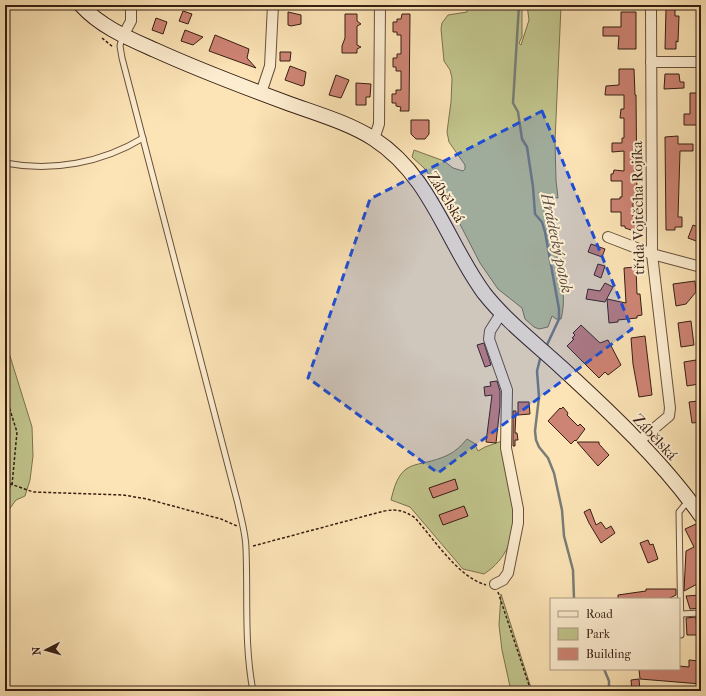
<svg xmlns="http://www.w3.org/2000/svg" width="706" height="696" viewBox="0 0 706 696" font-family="'IM FELL French Canon',serif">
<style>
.green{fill:#c1c48c;stroke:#7c714f}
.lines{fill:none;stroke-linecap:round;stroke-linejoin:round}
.stream{stroke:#787d77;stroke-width:2.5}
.building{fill:#ce8474;stroke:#361e12}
.lane-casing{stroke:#68503b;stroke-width:7}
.street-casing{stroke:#68503b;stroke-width:12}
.secondary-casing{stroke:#361e12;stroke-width:16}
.path{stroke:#361e12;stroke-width:1.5;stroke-dasharray:3 2;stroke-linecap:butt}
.lane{stroke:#fdedd0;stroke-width:5}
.street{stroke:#fdedd0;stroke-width:10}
.secondary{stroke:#fdedd0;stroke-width:14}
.marked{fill:#1d4ed8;fill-opacity:0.2;stroke:#1d4ed8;stroke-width:3;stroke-dasharray:8 5;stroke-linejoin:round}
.labels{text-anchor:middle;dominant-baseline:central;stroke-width:4;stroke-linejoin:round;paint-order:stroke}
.street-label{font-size:15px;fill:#361e12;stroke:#fdedd0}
.water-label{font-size:16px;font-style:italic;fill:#574d44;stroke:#fdedd0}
</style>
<rect width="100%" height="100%" fill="#fce4b6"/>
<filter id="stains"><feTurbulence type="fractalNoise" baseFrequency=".005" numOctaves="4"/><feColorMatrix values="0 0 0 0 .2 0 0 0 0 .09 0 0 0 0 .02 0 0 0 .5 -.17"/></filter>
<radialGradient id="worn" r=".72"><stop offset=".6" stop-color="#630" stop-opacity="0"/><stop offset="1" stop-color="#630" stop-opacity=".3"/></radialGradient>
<g class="green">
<path d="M468 5H522V37L519 43 521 45 529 20 527 5 561 6 555 141 556 180 558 198H546L539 192C547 226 571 285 561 319H556L552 316 548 327 539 329 534 327 525 319 522 308 498 289 480 263 447 199 424 168 412 157 414 150 444 161 453 168 463 171 465 169V165L449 142 447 132 451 102 452 78 450 70 444 61 441 29 442 23 448 15 467 12Z"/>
<polygon points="5,340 32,427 33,456 30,480 25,496 16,500 5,515"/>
<path d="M467 439 474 443 478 451 485 447 502 441C511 487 531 543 484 574L463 569 410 507 391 500C401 455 416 470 448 455 456 451 461 446 467 439Z"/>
<polygon points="501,594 532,691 511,691 502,650 499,625"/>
</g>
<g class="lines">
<g class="stream">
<polyline points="519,5 513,103 518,112 522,139 527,147 533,187 535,214 542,222 545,232 559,309 559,319 546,347"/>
<polyline points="541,355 537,371 539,397 535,431 536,440 539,447 548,458 554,473 562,510 564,536 573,570 574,599"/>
<polyline points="604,669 609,681 609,691"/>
</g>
</g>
<g class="building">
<polygon points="666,9 675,9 675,16 679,16 678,42 676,41 676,49 665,49"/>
<polygon points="183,11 192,14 188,24 179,21"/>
<polygon points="288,12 301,15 301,24 291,26 288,25"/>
<polygon points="621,12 636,12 636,49 618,49 619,36 603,36 603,27 621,27"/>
<polygon points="345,14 357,14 357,21 361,24 357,26 357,45 361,47 357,49 357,53 342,53 342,46 345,38"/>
<polygon points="402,14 410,14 409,111 400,111 401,107 396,106 396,103 392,103 392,94 396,94 396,90 401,90 401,71 396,71 396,67 393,67 393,58 397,58 397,54 401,54 401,35 397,35 397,32 393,32 393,22 397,22 397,19 401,19"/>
<polygon points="156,18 167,22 163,34 152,30"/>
<polygon points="185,30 203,37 193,45 181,41"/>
<polygon points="215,35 249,49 247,58 256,68 209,51"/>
<polygon points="280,52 291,52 290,61 280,61"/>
<polygon points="290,66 306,72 304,85 302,86 285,80"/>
<polygon points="619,69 634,69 635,95 636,95 637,203 633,203 633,217 636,217 637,230 631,230 625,228 625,226 621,226 621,212 611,212 611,199 620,199 620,197 622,197 622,181 611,181 611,174 613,174 614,170 624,171 624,151 612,152 612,143 622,143 622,138 624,138 624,118 620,118 621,109 624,109 624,95 605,95 606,86 619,85"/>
<polygon points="665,74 679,74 680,82 684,82 684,88 664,89"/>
<polygon points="336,75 349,80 341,98 329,95"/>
<polygon points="356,83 371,84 370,97 366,97 366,105 356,105"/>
<polygon points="690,93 701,93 700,125 684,125 684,114 690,114"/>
<polygon points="411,120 429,120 429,134 425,139 416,139 411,134"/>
<polygon points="678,136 678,144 693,144 693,151 680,151 678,217 682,217 682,227 675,227 675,230 666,230 665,137"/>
<polygon points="693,225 701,228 699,242 688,238"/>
<polygon points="591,244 605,249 602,257 588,252"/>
<polygon points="598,264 605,266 601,278 594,275"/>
<polygon points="636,267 637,294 640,294 642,315 637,316 637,318 618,320 618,322 609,323 607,299 626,303 624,268"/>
<polygon points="695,281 696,292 686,304 676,306 673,284"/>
<polygon points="605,283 613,287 605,302 586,299 588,289 600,291"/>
<polygon points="691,321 694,345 681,347 678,323"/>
<polygon points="581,325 600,343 608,340 621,365 608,375 605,372 599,378 567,346 574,339 572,338 575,335 573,333"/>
<polygon points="645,336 652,395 639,397 633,364 631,338"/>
<polygon points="484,343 491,365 485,367 477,345"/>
<polygon points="696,360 699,384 687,386 684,362"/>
<polygon points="497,381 500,391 500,406 496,443 486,442 492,395 485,396 484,387 491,386 490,382"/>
<polygon points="698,401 699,409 701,409 701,422 692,423 689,402"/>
<polygon points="518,402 529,402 530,414 518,415"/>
<polygon points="563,407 568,413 567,415 578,426 580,424 585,429 576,441 575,440 571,444 548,421 560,408 561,409"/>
<polygon points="513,411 516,411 515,433 517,433 518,440 515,440 515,446 513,446"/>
<polygon points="577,442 599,442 599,444 609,455 598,466"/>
<polygon points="455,479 458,489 433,498 429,488"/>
<polygon points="464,506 468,516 443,525 439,515"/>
<polygon points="590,509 596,525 601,522 606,529 611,526 615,533 601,543 589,523 584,512"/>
<polygon points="696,524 701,532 701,582 684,591 686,551 694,547 685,529"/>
<polygon points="648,540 650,545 653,544 658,559 648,563 640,543"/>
<polygon points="646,589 676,589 676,595 668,599 618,599 618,595 646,591"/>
<polygon points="701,595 701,608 690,609 686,596"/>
<polygon points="696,617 697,635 687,635 686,618"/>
<polygon points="689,660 699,661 699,668 701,668 701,684 640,679 639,669 679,669 679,666 689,667"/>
<polygon points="639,679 640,690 632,691 631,680"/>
</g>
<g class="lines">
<defs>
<g id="lane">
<path d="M122 37 120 46 122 58 238 504C241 519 246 534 246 549 248 597 244 644 253 691"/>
<path d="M5 163C52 172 102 163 143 138"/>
<polyline points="681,614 700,613"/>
<polyline points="681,635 679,512 688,501"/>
</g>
<g id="street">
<polyline points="123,36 131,21 131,5"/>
<polyline points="651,62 701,62"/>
<polyline points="261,93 270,66 273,5"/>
<polyline points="374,139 379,124 380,5"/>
<polyline points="608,237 652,254 701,267"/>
<polyline points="638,442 669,416 670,408 652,254 651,5"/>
<polyline points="495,584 503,580 508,573 518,523 518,509 506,448 507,390 489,339 490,331 502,312"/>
</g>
<path id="secondary" d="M81 5C101 27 128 38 155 50 199 70 244 87 290 104 318 114 349 123 374 139 431 176 446 241 484 293 506 321 536 344 562 368 610 412 663 462 701 516"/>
</defs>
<use href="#lane" class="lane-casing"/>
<use href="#street" class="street-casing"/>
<use href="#secondary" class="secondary-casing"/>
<g class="path">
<polyline points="102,38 113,47"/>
<polyline points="5,394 17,432 12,485 5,491"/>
<polyline points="5,482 33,492 123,495 147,499 221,519 237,526"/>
<path d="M253 546 384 511C396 509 404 510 415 518 434 539 458 577 486 585"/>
<polyline points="498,592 531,691"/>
</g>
<use href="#lane" class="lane"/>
<use href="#street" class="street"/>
<use href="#secondary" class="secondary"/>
</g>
<path class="marked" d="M542 111 632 329 438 473 308 378 370 199Z"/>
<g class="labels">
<g class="street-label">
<text transform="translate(446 197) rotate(58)">Zábělská</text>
<text transform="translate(638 208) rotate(-91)">třída Vojtěcha Rojíka</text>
<text transform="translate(655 437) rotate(47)">Zábělská</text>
</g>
<g class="water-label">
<text transform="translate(557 243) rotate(78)">Hrádecký potok</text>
</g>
</g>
<rect width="706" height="696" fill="none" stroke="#fce4b6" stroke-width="20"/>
<rect x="6" y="6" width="694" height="684" fill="none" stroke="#361e12" stroke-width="2"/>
<rect x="10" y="10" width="686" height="676" fill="none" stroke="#361e12"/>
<rect x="550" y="598" width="130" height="72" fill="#fdedd0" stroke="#ad9a84"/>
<rect x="558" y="611" width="20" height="6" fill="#fdedd0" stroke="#ad9a84"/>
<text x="586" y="618" font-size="12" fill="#361e12">Road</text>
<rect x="558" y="628" width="20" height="12" fill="#c1c48c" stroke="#ad9a84"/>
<text x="586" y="638" font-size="12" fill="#361e12">Park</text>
<rect x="558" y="648" width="20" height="12" fill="#ce8474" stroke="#ad9a84"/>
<text x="586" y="658" font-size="12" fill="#361e12">Building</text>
<g transform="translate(46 650) rotate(264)" stroke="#fdedd0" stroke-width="3" paint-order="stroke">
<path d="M0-3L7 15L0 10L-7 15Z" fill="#361e12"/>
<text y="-6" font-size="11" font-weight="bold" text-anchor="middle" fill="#361e12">N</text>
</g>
<rect width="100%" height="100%" filter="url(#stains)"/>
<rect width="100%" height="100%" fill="url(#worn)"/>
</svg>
